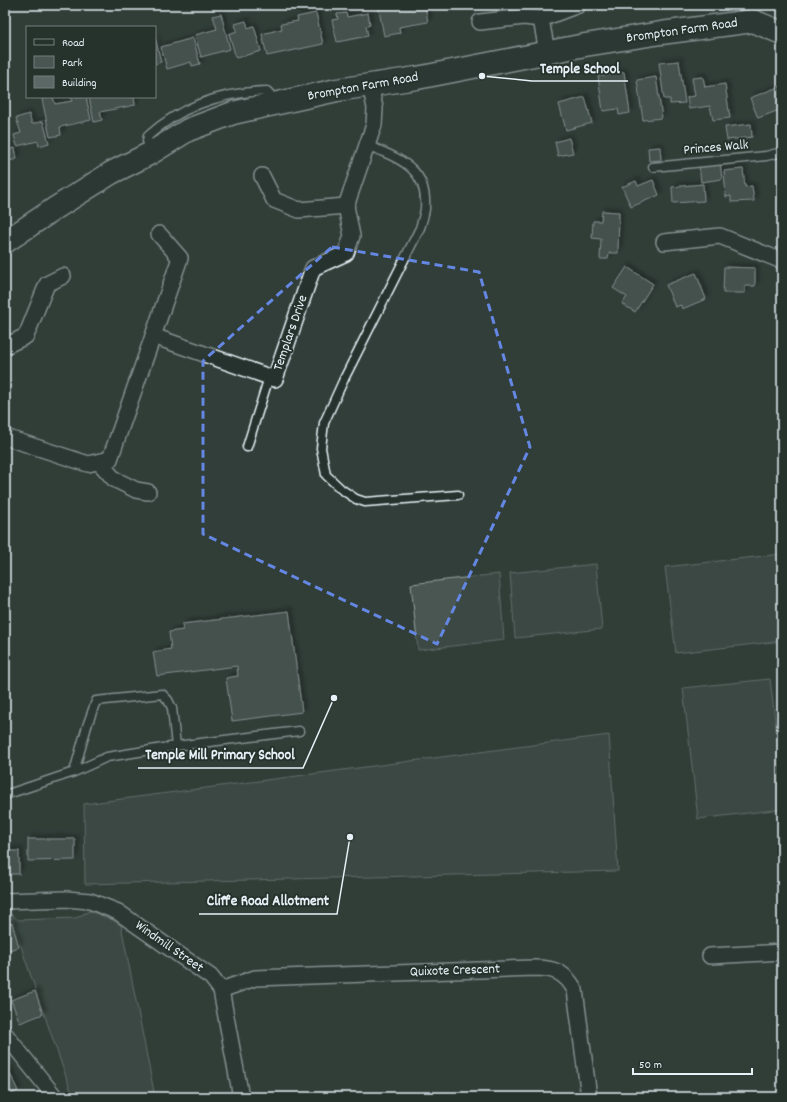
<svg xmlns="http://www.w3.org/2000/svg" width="787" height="1102" viewBox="0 0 787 1102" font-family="Dekko,sans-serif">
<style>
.green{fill:#495651;stroke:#98a4a4}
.building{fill:#5c6865;stroke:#e8f1f8;filter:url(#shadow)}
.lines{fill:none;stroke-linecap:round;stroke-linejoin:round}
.lane-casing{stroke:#e8f1f8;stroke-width:11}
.street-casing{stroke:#e8f1f8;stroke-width:18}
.secondary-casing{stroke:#e8f1f8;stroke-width:25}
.lane{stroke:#26332d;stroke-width:8}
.street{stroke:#26332d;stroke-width:15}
.secondary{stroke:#26332d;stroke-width:22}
.marked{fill:none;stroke:#6487e3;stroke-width:3;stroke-dasharray:8 5;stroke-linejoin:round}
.labels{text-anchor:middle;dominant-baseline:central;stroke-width:4;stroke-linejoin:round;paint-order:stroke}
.street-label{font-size:14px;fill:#e8f1f8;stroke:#26332d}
.leader{fill:none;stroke:#e8f1f8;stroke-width:1.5}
.callout-dot{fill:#e8f1f8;stroke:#26332d;stroke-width:1.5}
.callout-label{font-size:15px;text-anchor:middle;font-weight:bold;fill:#e8f1f8;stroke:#26332d;stroke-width:4;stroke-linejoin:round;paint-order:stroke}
</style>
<defs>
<filter id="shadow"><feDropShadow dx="3.5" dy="-3.5" stdDeviation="2" flood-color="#0009"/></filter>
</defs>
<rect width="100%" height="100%" fill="#323e39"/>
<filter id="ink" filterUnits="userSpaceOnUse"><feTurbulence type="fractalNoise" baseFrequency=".025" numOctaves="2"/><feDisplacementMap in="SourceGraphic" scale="8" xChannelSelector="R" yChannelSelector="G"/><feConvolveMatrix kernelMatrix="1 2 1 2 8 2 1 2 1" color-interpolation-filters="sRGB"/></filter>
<g filter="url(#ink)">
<g class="green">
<polygon points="782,554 782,641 676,653 665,567"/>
<polygon points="596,564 602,629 515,638 510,573"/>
<polygon points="499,574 504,640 418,650 411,584"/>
<polygon points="770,679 782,777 782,809 698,819 683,688"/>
<polygon points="609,735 618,871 85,884 84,804"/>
<polygon points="89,911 109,918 121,925 155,1097 73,1097 25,959 11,914 18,920 76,918"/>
</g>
<g class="building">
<polygon points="378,5 425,5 428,22 399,27 400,33 384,36"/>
<polygon points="316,13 323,44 267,56 262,34 282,29 281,24 298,21 297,17"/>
<polygon points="346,13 347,17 368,13 370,25 366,26 368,36 337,42 332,20 338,19 337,14"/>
<polygon points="221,14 230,49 201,57 195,35 217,29 213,16"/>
<polygon points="246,21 248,28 254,26 261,51 236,58 229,34 237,31 235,24"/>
<polygon points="155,37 161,62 155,64"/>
<polygon points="193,38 200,64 192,66 191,62 167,69 161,47"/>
<polygon points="679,61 685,103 670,104 670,99 664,99 659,63"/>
<polygon points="624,72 630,113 619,115 618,109 603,111 598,76"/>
<polygon points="656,77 662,118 643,120 637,80"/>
<polygon points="703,77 705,87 725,84 730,118 713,120 710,106 689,109 687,97 695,96 692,78"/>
<polygon points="781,86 782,109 758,118 750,98"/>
<polygon points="53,97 55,104 72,101 71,97 80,97 80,98 86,97 91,120 60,127 61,135 50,137 42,99"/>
<polygon points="89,97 134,97 135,105 100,112 102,120 94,122"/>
<polygon points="585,97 592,123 566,130 559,104"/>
<polygon points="29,114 32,124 43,121 49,143 39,146 38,141 17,146 14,135 21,133 16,118"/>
<polygon points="751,124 752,137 727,140 725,127"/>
<polygon points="5,136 8,150 15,148 17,159 5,162"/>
<polygon points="569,138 573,153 558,156 555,142"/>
<polygon points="660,147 661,160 649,161 648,148"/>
<polygon points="720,162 722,179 701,182 699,164"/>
<polygon points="743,169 745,187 752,186 754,201 731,202 731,196 726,197 724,171"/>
<polygon points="653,180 659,195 631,207 622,187 636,181 638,186"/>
<polygon points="703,184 704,201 673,203 672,187"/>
<polygon points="602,211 619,212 618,253 609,253 608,259 600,259 601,239 592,238 593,221 601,221"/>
<polygon points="627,267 653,284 635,312 622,304 627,297 613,288"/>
<polygon points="724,267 755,268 755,286 745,286 745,293 723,293"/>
<polygon points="696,273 706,299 682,309 681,305 675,307 666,285"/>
<polygon points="289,611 302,712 232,721 226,678 238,676 237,666 157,676 153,652 171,649 169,632 183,630 182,624"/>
<polygon points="28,839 75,839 75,860 28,861"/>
<rect x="5" y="851" width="14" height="23"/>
<polygon points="12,923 19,947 5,951 5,925"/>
<polygon points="35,991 43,1014 20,1023 11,1000"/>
<polygon points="8,1069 18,1091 5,1097 5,1071"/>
</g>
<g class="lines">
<defs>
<g id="lane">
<path d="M367 145C399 159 428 167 425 209 424 215 422 222 420 228L344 379 324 423 321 448 326 475 341 489 356 499 365 502 458 495"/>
<path d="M151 152 147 141 148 136C181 106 223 92 267 91L270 94 272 103"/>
<polyline points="653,167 766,156 782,152"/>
<polyline points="247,447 269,377"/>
<polyline points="176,746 299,731"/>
<polyline points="5,795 74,772 107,757 176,746 172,708 168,700 162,694 96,701 87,726 74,772"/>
</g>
<g id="street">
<polyline points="480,22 524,17 541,19"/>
<polyline points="547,52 541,19 578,5"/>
<polyline points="262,176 274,200 299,210 346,206"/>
<polyline points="664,242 720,236 782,261"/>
<polyline points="153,336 180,258 159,234"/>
<polyline points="5,346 26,336 47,284 63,276"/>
<polyline points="5,437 88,464 110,459 153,336 275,379 313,268 346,253 352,236 346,206 374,125 375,108 370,85"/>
<polyline points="99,462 114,479 136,490 148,492"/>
<polyline points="5,901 66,899 90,901 118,912 211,977 221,990 241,1097"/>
<polyline points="710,956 782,952"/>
<path d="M221 990 255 978 534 968C554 968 565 972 575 990L589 1097"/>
<polyline points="5,1034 55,1097"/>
</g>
<polyline id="secondary" points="5,242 54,209 111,173 151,153 188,130 233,113 337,90 417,78 585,45 661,33 753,21 782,33"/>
</defs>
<use href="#lane" class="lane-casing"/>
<use href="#street" class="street-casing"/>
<use href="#secondary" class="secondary-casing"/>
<use href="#lane" class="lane"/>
<use href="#street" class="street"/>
<use href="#secondary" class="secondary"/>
</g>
</g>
<path d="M0 0H787V1102H0ZM332 247 479 272 530 447 437 644 203 534V361Z" fill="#323e39" fill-opacity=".55" fill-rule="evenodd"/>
<path class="marked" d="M332 247 479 272 530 447 437 644 203 534V361Z"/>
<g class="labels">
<g class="street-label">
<text transform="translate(682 31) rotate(-8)">Brompton Farm Road</text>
<text transform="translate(363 87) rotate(-10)">Brompton Farm Road</text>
<text transform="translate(716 148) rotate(-5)">Princes Walk</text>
<text transform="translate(291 333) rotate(-71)">Templars Drive</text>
<text transform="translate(169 947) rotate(35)">Windmill Street</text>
<text transform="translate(455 971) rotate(-2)">Quixote Crescent</text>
</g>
</g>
<path class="leader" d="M482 76L532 81H628M334 698L303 768H138M350 837L337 914H199"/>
<g class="callout-dot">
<circle cx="482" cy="76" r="4"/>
<circle cx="334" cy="698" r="4"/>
<circle cx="350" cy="837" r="4"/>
</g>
<g class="callout-label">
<text x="580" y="73">Temple School</text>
<text x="220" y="759">Temple Mill Primary School</text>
<text x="268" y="905">Cliffe Road Allotment</text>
</g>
<rect width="787" height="1102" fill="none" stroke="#26332d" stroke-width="20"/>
<rect x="10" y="10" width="767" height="1082" fill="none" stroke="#e8f1f8" stroke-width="1.5" filter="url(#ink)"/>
<rect x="26" y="26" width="130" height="72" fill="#26332d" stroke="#747f7e"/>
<rect x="34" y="39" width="20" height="6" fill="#26332d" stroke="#747f7e"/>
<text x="62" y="46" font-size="12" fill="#e8f1f8">Road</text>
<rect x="34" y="56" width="20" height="12" fill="#495651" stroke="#747f7e"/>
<text x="62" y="66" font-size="12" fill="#e8f1f8">Park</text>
<rect x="34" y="76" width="20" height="12" fill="#5c6865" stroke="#747f7e"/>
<text x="62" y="86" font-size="12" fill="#e8f1f8">Building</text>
<path d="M633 1068v6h119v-6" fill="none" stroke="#e8f1f8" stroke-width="2"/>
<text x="639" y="1068" font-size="12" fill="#e8f1f8" stroke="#26332d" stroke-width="3" paint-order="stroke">50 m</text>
</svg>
